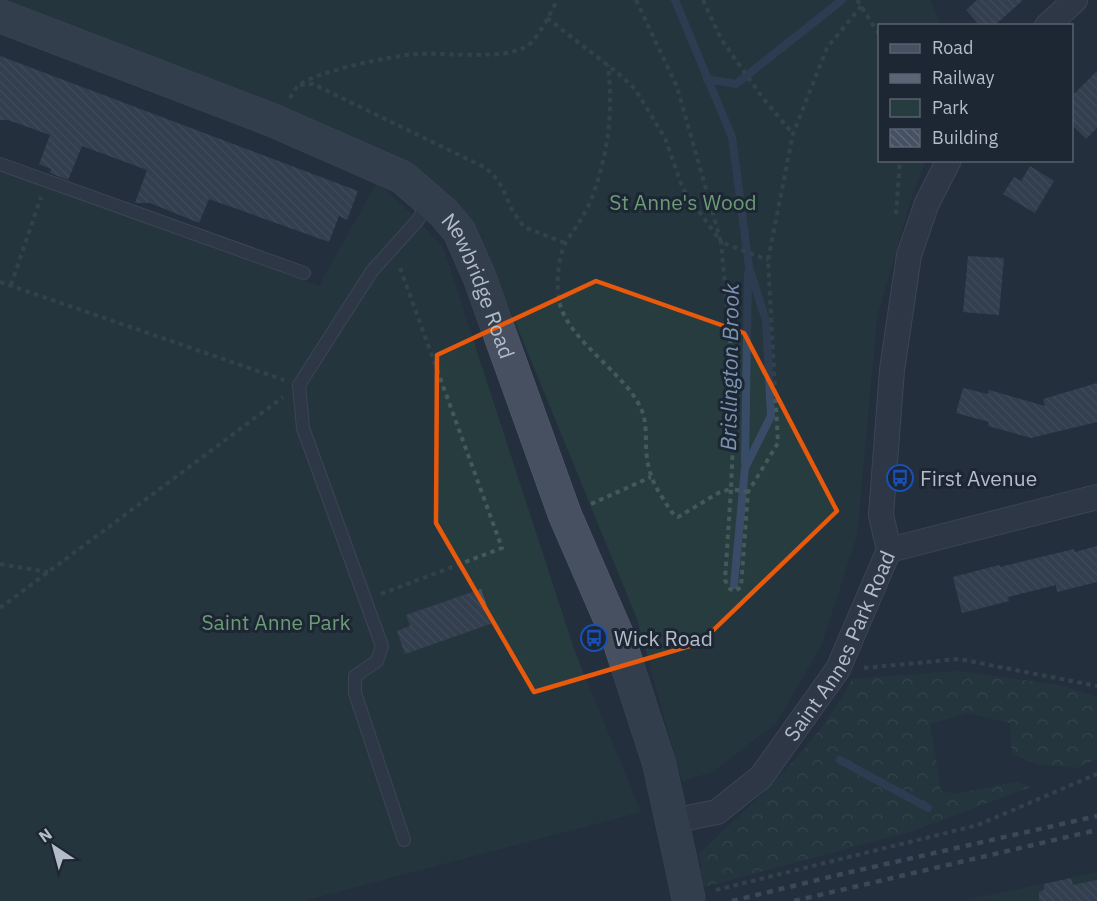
<svg xmlns="http://www.w3.org/2000/svg" width="1097" height="901" viewBox="0 0 1097 901" font-family="'IBM Plex Sans',sans-serif">
<style>
.forest{fill:url(#forest-crowns)}
.park{fill:#263c3f}
.lines{fill:none;stroke-linecap:round;stroke-linejoin:round}
.stream{stroke:#394c67;stroke-width:8}
.building{fill:url(#building-back-hatch)}
.lane-casing{stroke:#565f6c;stroke-width:14}
.street-casing{stroke:#565f6c;stroke-width:26}
.secondary-casing{stroke:#565f6c;stroke-width:34}
.path{stroke:#44595c;stroke-width:4;stroke-dasharray:4.5 4.5;stroke-linecap:butt}
.lane{stroke:#38414e;stroke-width:12}
.street{stroke:#38414e;stroke-width:24}
.secondary{stroke:#465061;stroke-width:33}
.rail{stroke:#5a6575;stroke-width:4.5;stroke-dasharray:6 6;stroke-linecap:butt}
.secondary-bridge-casing{stroke:#565f6c;stroke-width:34;stroke-linecap:butt}
.secondary-bridge{stroke:#465061;stroke-width:33}
.marked{fill:none;stroke:#e8590c;stroke-width:4.5;stroke-linejoin:round}
.labels{text-anchor:middle;dominant-baseline:central;stroke-width:6;stroke-linejoin:round;paint-order:stroke}
.park-label{font-size:21px;fill:#6b9a76;stroke:#1d2633}
.street-label{font-size:21px;fill:#b4bcc9;stroke:#1d2633}
.poi-label{font-size:21px;fill:#b4bcc9;stroke:#1d2633;text-anchor:start}
.water-label{font-size:22px;font-style:italic;fill:#7c92b1;stroke:#1d2633}
</style>
<defs>
<pattern id="forest-crowns" width="20" height="18" patternUnits="userSpaceOnUse" patternTransform="scale(1.5)"><rect width="20" height="18" fill="#263c3f"/><path d="M2 6a3 3 0 1 1 6 0M12 15a3 3 0 1 1 6 0" fill="none" stroke="#435659"/></pattern>
<pattern id="building-back-hatch" width="6" height="6" patternUnits="userSpaceOnUse" patternTransform="scale(1.5)"><rect width="6" height="6" fill="#455162"/><path d="M-1 5l2 2M0 0l6 6M5-1l2 2" fill="none" stroke="#5d6877"/></pattern>
</defs>
<rect width="100%" height="100%" fill="#242f3e"/>
<path class="forest" d="M958 671 1060 685 1097 697V759L1076 768 1037 764 1012 754 1010 723 968 713 930 724 941 791 955 794 1016 782 1031 787 912 831 704 887 699 854C755 800 816 749 852 679Z"/>
<g class="park">
<polygon points="7,0 930,0 941,25 880,26 880,160 926,161 912,196 877,317 857,536 821,646 776,723 713,772 682,781 637,619 477,229 449,193 424,177"/>
<polygon points="0,171 319,286 377,182 418,220 443,247 575,652 641,812 303,901 0,901"/>
<polygon points="1097,872 1097,901 967,900"/>
</g>
<g class="lines">
<g class="stream">
<polyline points="675,0 732,137 749,267 766,321 771,416 745,468 734,585"/>
<polyline points="707,79 736,84 842,0"/>
<polyline points="745,463 748,274"/>
<polyline points="840,760 928,808"/>
</g>
</g>
<g class="building">
<polygon points="977,0 1023,0 994,26 980,26 966,10"/>
<polygon points="0,56 358,191 347,220 339,216 329,242 209,199 199,223 150,203 135,203 147,170 82,146 68,180 50,173 51,169 39,164 50,135 8,120 0,120"/>
<polygon points="1097,71 1097,128 1086,139 1071,124 1071,97"/>
<polygon points="1030,166 1054,181 1035,213 1003,194 1014,177 1021,181"/>
<polygon points="968,256 1004,258 999,315 963,312"/>
<polygon points="1097,383 1097,422 1031,438 988,426 989,422 956,413 963,388 988,394 989,390 1045,406 1043,399"/>
<polygon points="1097,546 1097,582 1057,592 1056,585 1008,597 1009,601 962,613 953,577 999,565 1000,567 1074,549 1075,552"/>
<polygon points="481,589 493,623 405,654 397,631 410,626 406,615"/>
<polygon points="1071,878 1073,885 1097,880 1097,901 1039,901 1039,892 1044,890 1044,884"/>
</g>
<g class="lines">
<defs>
<g id="lane">
<polyline points="0,164 304,273"/>
<polyline points="404,840 355,693 355,676 377,661 382,646 303,428 299,385 372,271 418,220 428,202"/>
</g>
<g id="street">
<polyline points="1047,26 1075,0"/>
<polyline points="889,550 1097,497"/>
<path id="s1" d="M672 821 717 812 761 777 838 669 889 550 881 515 892 370 909 255 927 203 949 160"/>
</g>
<g id="secondary">
<path id="s2" d="M0 16 272 120 402 177 443 212 459 231 479 276 565 515 618 637 659 763 680 858"/>
</g>
</defs>
<use href="#lane" class="lane-casing"/>
<use href="#street" class="street-casing"/>
<use href="#secondary" class="secondary-casing"/>
<g class="path">
<polyline points="636,0 677,87 721,242 768,260"/>
<polyline points="703,0 721,39 762,97 793,134"/>
<polyline points="857,0 880,36"/>
<path d="M547 18 619 74 635 89 665 138 683 189 721 242 735 393 731 489 720 492 678 517C672 514 668 507 664 500 655 487 649 474 647 458 645 445 647 431 644 417 634 377 566 342 559 300 556 286 558 255 566 242 577 225 585 215 593 195 609 149 613 112 608 65"/>
<polyline points="300,85 313,84 486,168 494,176 502,187 512,210 524,227 565,243"/>
<path d="M290 98C292 94 295 89 298 86 312 72 395 55 417 54 445 52 504 61 527 46 538 39 551 12 557 0"/>
<polyline points="896,214 900,160"/>
<polyline points="0,282 284,380"/>
<polyline points="11,285 41,197"/>
<polyline points="748,492 731,489 725,580 730,589 735,591 741,587 748,492 778,443 768,260 793,134 827,48 862,5"/>
<polyline points="591,504 651,477"/>
<polyline points="0,564 48,572"/>
<polyline points="381,594 502,548 399,265"/>
<polyline points="0,608 283,397"/>
<polyline points="864,668 959,659 1097,686"/>
<polyline points="716,890 978,825 1097,774"/>
</g>
<use href="#lane" class="lane"/>
<use href="#street" class="street"/>
<use href="#secondary" class="secondary"/>
<g class="rail">
<polyline points="732,901 842,874 1097,816"/>
<polyline points="794,901 1097,830"/>
</g>
<defs>
<polyline id="secondary-bridge" points="680,858 689,901"/>
</defs>
<use href="#secondary-bridge" class="secondary-bridge-casing"/>
<use href="#secondary-bridge" class="secondary-bridge"/>
</g>
<path d="M0 0H1097V901H0ZM596 281 744 333 837 511 700 643 534 692 436 523 437 355Z" fill="#242f3e" fill-opacity=".55" fill-rule="evenodd"/>
<path class="marked" d="M596 281 744 333 837 511 700 643 534 692 436 523 437 355Z"/>
<defs>
<symbol id="bus-ring" viewBox="-11 -11 22 22"><circle r="9.5" fill="#1d2633" stroke="#1a4fb4" stroke-width="1.5"/><path d="M-5-6H5V4H4V6H2V4H-2V6H-4V4H-5ZM-3.5-4V0h7V-4ZM-3.5 1.2v1.5H-2V1.2ZM2 1.2v1.5H3.5V1.2Z" fill="#1a4fb4"/></symbol>
</defs>
<g fill-rule="evenodd">
<use href="#bus-ring" x="885" y="463" width="30" height="30"/>
<use href="#bus-ring" x="579" y="623" width="30" height="30"/>
</g>
<g class="labels">
<g class="park-label">
<text x="683" y="202">St Anne's Wood</text>
<text x="276" y="622">Saint Anne Park</text>
</g>
<g class="street-label">
<text stroke="none"><textPath href="#s2" startOffset="570">Newbridge Road</textPath></text>
<text stroke="none"><textPath href="#s1" startOffset="256">Saint Annes Park Road</textPath></text>
</g>
<g class="poi-label">
<text x="920" y="478">First Avenue</text>
<text x="614" y="638">Wick Road</text>
</g>
<g class="water-label">
<text transform="translate(729 367) rotate(-89)">Brislington Brook</text>
</g>
</g>
<rect x="878" y="24" width="195" height="138" fill="#1d2633" stroke="#59626f" stroke-width="1.5"/>
<rect x="890" y="44" width="30" height="9" fill="#465061" stroke="#59626f" stroke-width="1.5"/>
<text x="932" y="54" font-size="18" fill="#b4bcc9">Road</text>
<rect x="890" y="74" width="30" height="9" fill="#5a6575" stroke="#59626f" stroke-width="1.5"/>
<text x="932" y="84" font-size="18" fill="#b4bcc9">Railway</text>
<rect x="890" y="99" width="30" height="18" fill="#263c3f" stroke="#59626f" stroke-width="1.5"/>
<text x="932" y="114" font-size="18" fill="#b4bcc9">Park</text>
<rect x="890" y="129" width="30" height="18" fill="url(#building-back-hatch)" stroke="#59626f" stroke-width="1.5"/>
<text x="932" y="144" font-size="18" fill="#b4bcc9">Building</text>
<g transform="translate(54 847) rotate(324)" stroke="#1d2633" stroke-width="4.5" paint-order="stroke">
<path d="M0-4.5L10 22L0 15L-10 22Z" fill="#b4bcc9"/>
<text y="-9" font-size="16" font-weight="bold" text-anchor="middle" fill="#b4bcc9">N</text>
</g>
</svg>
